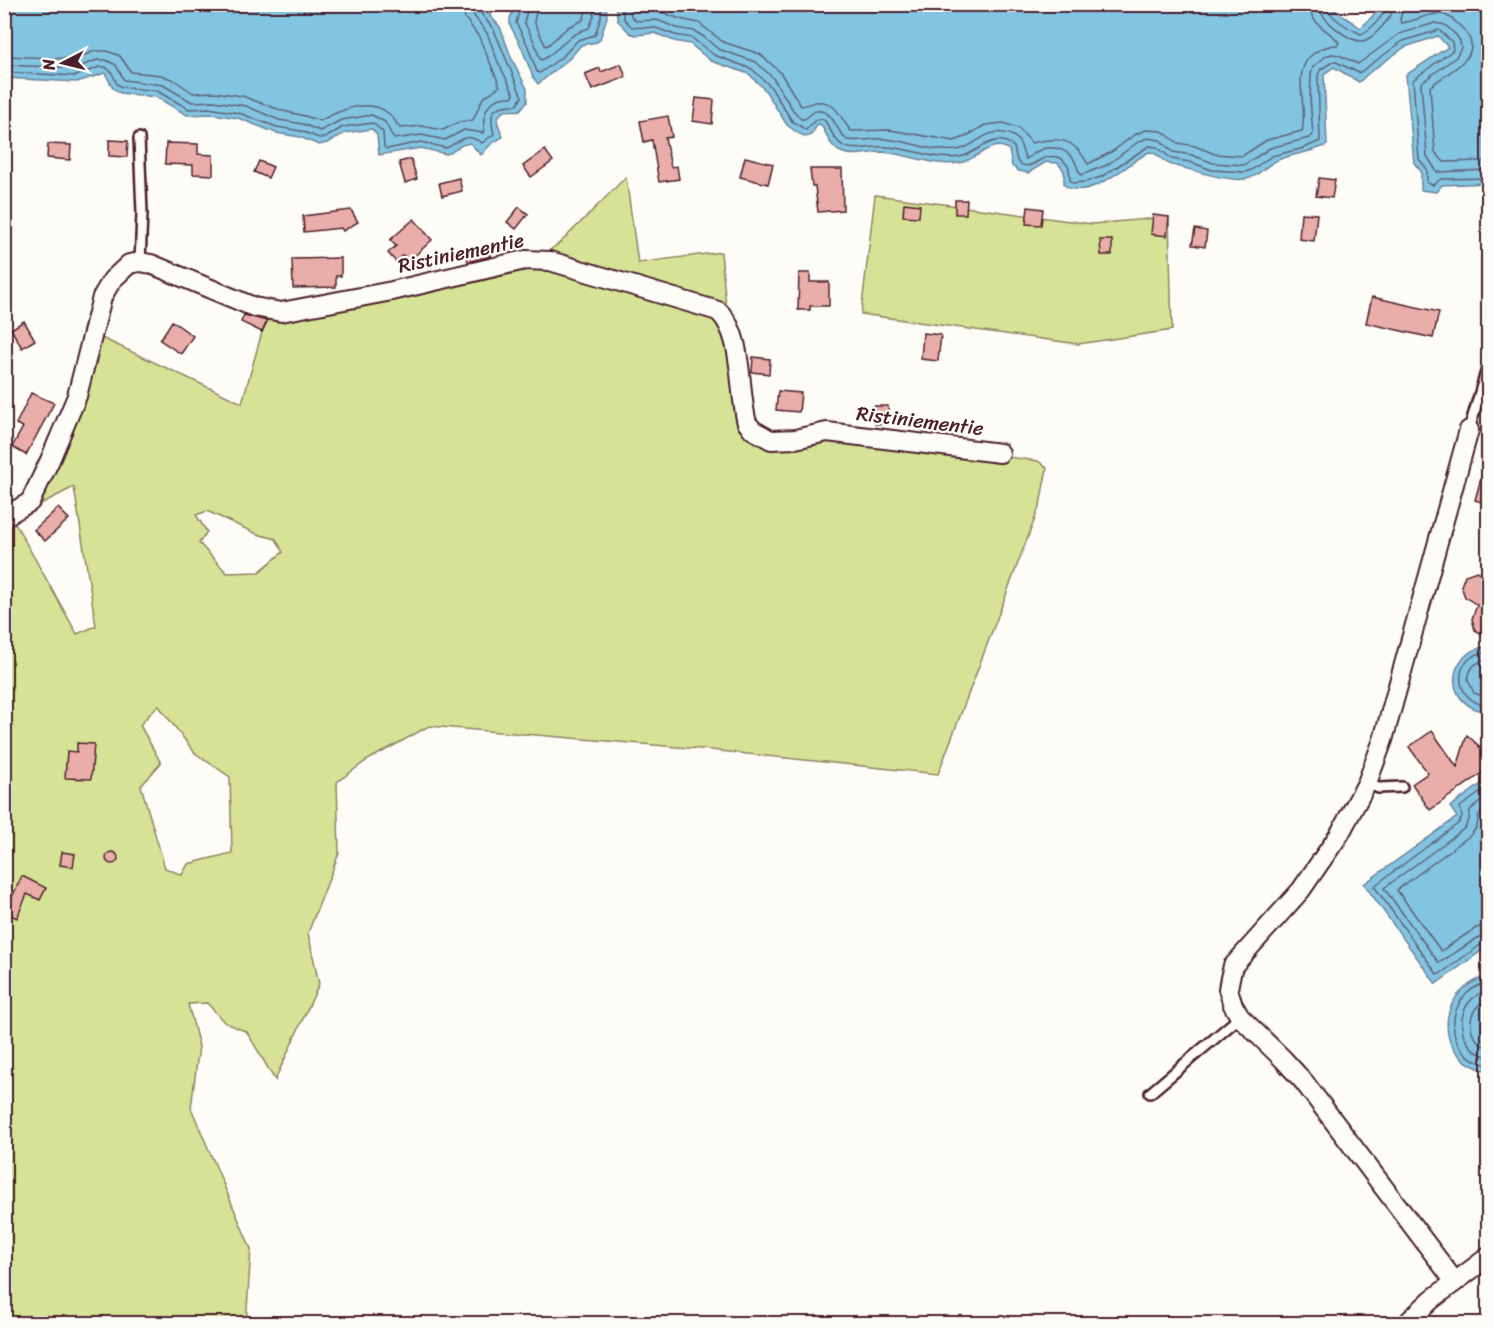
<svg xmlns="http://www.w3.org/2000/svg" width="1493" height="1328" viewBox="0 0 1493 1328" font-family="Sriracha,sans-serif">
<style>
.green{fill:#d6e396;stroke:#908160;stroke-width:1.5;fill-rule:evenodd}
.water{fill:#82c5e3;stroke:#6c8399;stroke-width:1.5}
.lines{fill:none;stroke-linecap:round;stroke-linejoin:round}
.shore{stroke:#606175;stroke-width:1.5}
.building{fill:#e9aea9;stroke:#4a1f2b;stroke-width:1.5}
.lane-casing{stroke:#4a1f2b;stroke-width:14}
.street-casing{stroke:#4a1f2b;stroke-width:22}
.lane{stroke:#fdfcf7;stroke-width:9}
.street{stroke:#fdfcf7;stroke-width:18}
.labels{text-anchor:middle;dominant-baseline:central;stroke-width:4.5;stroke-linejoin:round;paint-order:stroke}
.street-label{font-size:20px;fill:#4a1f2b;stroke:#fdfcf7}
</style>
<rect width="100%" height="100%" fill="#fdfcf7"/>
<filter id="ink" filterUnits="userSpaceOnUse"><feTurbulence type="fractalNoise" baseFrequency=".0167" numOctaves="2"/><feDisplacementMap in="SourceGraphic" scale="12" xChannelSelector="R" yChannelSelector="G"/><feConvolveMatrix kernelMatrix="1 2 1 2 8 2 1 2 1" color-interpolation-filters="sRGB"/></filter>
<g filter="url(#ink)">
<g class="green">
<path d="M626 177 638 263 721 252 726 307 734 333 748 417 771 435 1000 456 1038 461 1047 468 1040 505 938 774 701 749 429 726 366 761 337 782 339 853 308 933 319 984 275 1080 247 1032 224 1022 207 1003 188 1004 199 1046 191 1108 251 1249 246 1324 5 1323V1284L13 1278 4 1262V520L11 516 77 634 96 626 74 487 35 507 97 339H104L242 403 262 332 271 315 540 257 561 242ZM207 511 257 534 276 539 283 552 259 572 227 573 199 543 207 532 196 515ZM158 705 195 753 230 777 232 853 188 864 182 875 165 868 141 786 161 763 140 725Z"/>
<polygon points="875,195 1092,224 1169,217 1172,330 1078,344 861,314"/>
</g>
<g class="water">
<path d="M1329 4 1336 11 1361 28 1383 5H1488V183L1442 185 1436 192 1421 190V171L1414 163 1406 75 1448 47 1438 36 1405 47 1370 72 1359 82 1334 67 1324 74 1327 145C1309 153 1295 153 1278 160 1267 164 1261 174 1250 178 1232 184 1191 169 1172 165 1162 163 1159 152 1149 152 1129 162 1089 203 1064 185V171L1058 163 1046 162 1028 173 1019 171 1012 166 1009 150C994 137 975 161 959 163 933 167 907 153 881 152 868 152 852 158 839 151 829 145 827 134 821 125L818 124 811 135 806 137 798 133 787 125 765 90 749 74 711 61 690 44 674 41 655 33 636 35 630 33 618 21 615 5Z"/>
<path d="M4 5H484L485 10 500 27 511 57 527 89V102L520 110C509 112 501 107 497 121L503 137 492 143 481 155 470 143 462 145 450 153 446 154 421 148 379 155 377 135 372 129 345 133 327 143 319 145 300 137 276 133 238 118 213 114 187 115 156 97 120 93 113 88 105 73 77 82 5 78Z"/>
<polygon points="516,5 606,5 607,17 600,39 597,42 581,45 570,58 538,84 533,77 521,46 510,25 510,18"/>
<path d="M1483 647H1488L1487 712C1446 707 1443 657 1483 647Z"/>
<polygon points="1488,779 1488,946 1436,984 1364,884 1457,817 1450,807"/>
<path d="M1488 976V1071C1433 1059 1434 991 1488 976Z"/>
</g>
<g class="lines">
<g class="shore">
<polyline points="521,4 516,23 527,44 537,72 540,73 563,56 578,40 595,35 601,17 601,4"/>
<path d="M529 4 524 22 534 41 540 59 542 60C560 50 569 33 589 28L594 16 593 4"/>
<polyline points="538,4 534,21 545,45 547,46 568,27 583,20 585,14 584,4"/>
<path d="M621 4 624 19 632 27 656 28 675 35 692 38 714 55 752 69 770 86 792 121 806 130 815 120 823 119C831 127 832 139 842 145 854 153 874 145 887 147 911 148 936 161 960 157 979 153 995 129 1014 147L1017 161C1032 176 1039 150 1061 158L1069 167 1070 180 1073 183 1085 182 1101 177 1149 146 1157 147 1172 159 1190 162 1212 170 1245 172 1251 170 1272 156 1304 148 1320 141 1318 75 1321 69 1334 61 1359 73 1403 41 1439 30 1452 42 1453 50 1413 80 1419 159 1427 169V183L1433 185 1441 179 1488 178"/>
<path d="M629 4 631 16 636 21 657 20 677 28 694 31 704 37 718 49 756 62 773 78 793 110 801 119H805L815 111C835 109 834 130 847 140 859 142 872 138 884 139 908 140 933 153 957 150 975 147 985 129 1004 133 1023 136 1019 147 1026 159 1030 157 1033 153 1038 151 1049 145 1065 148 1073 158 1077 164 1077 170 1081 175L1107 165 1138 142 1147 138 1160 140 1173 152 1192 155 1213 163 1244 165 1270 148 1309 138 1313 135 1310 98 1311 74 1313 67 1326 56 1332 54 1339 55 1358 64 1399 34 1435 23 1445 25 1456 35 1460 41 1461 48 1456 57 1421 83 1427 156 1437 172 1488 170"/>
<path d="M638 4 641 12H661L680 19 699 23 723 42 760 54 780 72 801 106C806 106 810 103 815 102 837 99 840 119 851 131L890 130 954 141 965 137 985 125 1003 123 1018 128 1032 143C1048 139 1067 136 1079 151 1083 155 1085 160 1088 164L1113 151 1134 135 1146 130 1162 131 1178 143 1195 146 1215 154 1242 156 1267 140 1302 131C1309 106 1289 71 1314 53 1322 48 1328 45 1337 45L1339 42C1328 29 1310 25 1309 4"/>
<path d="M1318 4C1319 18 1349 42 1362 41 1373 40 1394 15 1395 4"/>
<path d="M1326 4C1328 17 1349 29 1361 34 1370 31 1386 14 1387 4"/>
<path d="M1404 4 1400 20 1401 23C1413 22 1425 14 1438 14 1448 14 1455 21 1462 28 1490 56 1446 72 1430 87L1435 152 1444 162 1488 161"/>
<path d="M4 56 75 59 95 51H107L120 56 131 72 161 75 174 80 193 93 215 92 242 96 283 111 305 116 320 121C338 111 368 97 388 113 393 117 396 123 400 128L422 126 443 130 459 122 473 120 483 98 500 86 479 37 465 18 462 4"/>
<path d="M4 65 76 68 97 60H106L116 65 124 80 163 85 192 102 214 101 246 106 279 120 303 124 320 131 341 120 372 115 385 122 394 139 422 135 445 140 464 130 483 133C485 128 483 124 484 119 486 103 497 96 512 97L514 94 498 62 487 33 474 16 471 4"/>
<path d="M4 72 76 76 99 67H106L112 73 117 84 122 87 157 91 189 109 209 108 239 113 277 127 301 131 319 138H325L343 127 373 123 383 132 384 147 387 149 421 142 446 148C463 140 464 132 482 143L494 134C488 110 493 105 517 105L522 97 494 30 480 12 479 4"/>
<path d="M1488 652C1452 654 1451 701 1488 706"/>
<path d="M1488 660C1476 661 1469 668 1468 680L1474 693 1488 698"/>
<polyline points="1488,787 1460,807 1462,817 1459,823 1374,886 1437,974 1440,974 1483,943 1488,942"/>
<polyline points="1488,796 1470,810 1469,820 1465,828 1384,888 1439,963 1479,937 1488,934"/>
<polyline points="1488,807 1479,814 1477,826 1472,834 1397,890 1441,951 1476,928 1488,925"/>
<path d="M1488 982C1443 994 1441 1055 1488 1065"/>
<path d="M1488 990C1453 1000 1453 1047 1488 1057"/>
<path d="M1488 999C1465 1009 1465 1038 1488 1048"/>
</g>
</g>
<g class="building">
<polygon points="621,64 626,77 592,90 585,74 600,68 601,72"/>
<polygon points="696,98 714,100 712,124 693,121"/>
<polygon points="668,116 672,137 665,138 671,167 677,166 679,179 659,182 652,140 644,142 640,121"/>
<polygon points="109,140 128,141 127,157 109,156"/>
<polygon points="166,143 198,144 198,154 213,155 213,175 193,174 193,165 165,164"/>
<polygon points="48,144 71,145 70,160 47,158"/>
<polygon points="545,150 553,161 531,177 523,166"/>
<polygon points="745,157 773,164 768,184 740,177"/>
<polygon points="411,159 417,179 405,183 399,162"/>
<polygon points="259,161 273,167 268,178 254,172"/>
<polygon points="810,169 842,169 843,210 818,212 815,186 812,186"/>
<polygon points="459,178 462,191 442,196 439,183"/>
<polygon points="1319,178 1335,180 1332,198 1316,196"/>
<polygon points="955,200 967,200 966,214 955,214"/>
<polygon points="904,203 920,205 919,217 903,216"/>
<polygon points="519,207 528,214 516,229 507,222"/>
<polygon points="1028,207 1043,209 1041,225 1026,224"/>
<polygon points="351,210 358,222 343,231 341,228 304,232 303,216"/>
<polygon points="1301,213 1317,214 1314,241 1299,239"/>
<polygon points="1153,215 1169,217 1167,236 1151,234"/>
<polygon points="414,219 432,240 409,261 403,255 396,262 388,253 396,246 390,240"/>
<polygon points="1195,229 1207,231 1205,247 1192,245"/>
<polygon points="1100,240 1112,240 1112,255 1101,255"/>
<polygon points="478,248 479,251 484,249 491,256 468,262 466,251"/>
<polygon points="341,258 341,276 336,276 336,287 293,288 292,259"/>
<polygon points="799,273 810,273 810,282 829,282 829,306 810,306 810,310 798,310"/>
<polygon points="1372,297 1439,312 1433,338 1366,323"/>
<polygon points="244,315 267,321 262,332 241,322"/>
<polygon points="24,321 35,340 22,348 11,329"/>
<polygon points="172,321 193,336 181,354 160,340"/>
<polygon points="923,333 941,335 938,361 921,359"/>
<polygon points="753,357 770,359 769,374 752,372"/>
<polygon points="778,391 801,393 799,412 776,410"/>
<polygon points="31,393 54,403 26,455 12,447 23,427 16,424"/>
<polygon points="874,406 888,406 889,423 875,424"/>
<polygon points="1485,464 1488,464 1488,504 1475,500"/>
<polygon points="58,508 69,519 45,541 34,530"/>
<polygon points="1477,571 1488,577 1488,637 1475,630 1472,619 1477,605 1465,597 1461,586 1465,575"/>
<polygon points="1432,731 1457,767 1467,735 1478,745 1488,760 1488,769 1430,810 1412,784 1428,773 1409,747"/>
<polygon points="77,743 94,744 91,779 65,778 67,751 77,752"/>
<polygon points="62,852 75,854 73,867 60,865"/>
<circle cx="112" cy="858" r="6"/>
<polygon points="22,876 46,888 40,900 27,894 17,918 5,912"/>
</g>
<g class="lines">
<defs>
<g id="lane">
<polyline points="139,138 142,213 140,262"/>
<polyline points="1469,430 1488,365"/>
<polyline points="1367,783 1378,788 1402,787"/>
<polyline points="1150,1093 1240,1017"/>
</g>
<g id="street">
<path d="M4 517 30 502 50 460 77 396 102 297 112 280 129 264 140 262 151 264 254 307 281 312 392 291 525 260 550 261 718 311C744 334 738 391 747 423L753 430 771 440 795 439 827 432 1000 453"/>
<polyline points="1455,1282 1304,1082 1283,1059 1240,1017 1233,1005 1228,989 1230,978 1233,966 1301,890 1339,835 1367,783 1383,740 1469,430"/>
<polyline points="1406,1324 1431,1300 1488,1257"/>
</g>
</defs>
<use href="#lane" class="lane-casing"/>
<use href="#street" class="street-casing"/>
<use href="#lane" class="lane"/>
<use href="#street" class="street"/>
</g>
</g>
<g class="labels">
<g class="street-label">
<text transform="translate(461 253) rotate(-12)">Ristiniementie</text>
<text transform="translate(920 421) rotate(7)">Ristiniementie</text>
</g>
</g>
<rect width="1493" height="1328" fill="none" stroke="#fdfcf7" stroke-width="24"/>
<rect x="12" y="12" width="1469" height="1304" fill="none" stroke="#4a1f2b" stroke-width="2" filter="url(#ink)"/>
<g transform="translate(63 63) rotate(263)" stroke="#fdfcf7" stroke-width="4.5" paint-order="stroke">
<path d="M0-4.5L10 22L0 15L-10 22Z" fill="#4a1f2b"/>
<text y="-9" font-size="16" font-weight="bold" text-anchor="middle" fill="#4a1f2b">N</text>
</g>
</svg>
